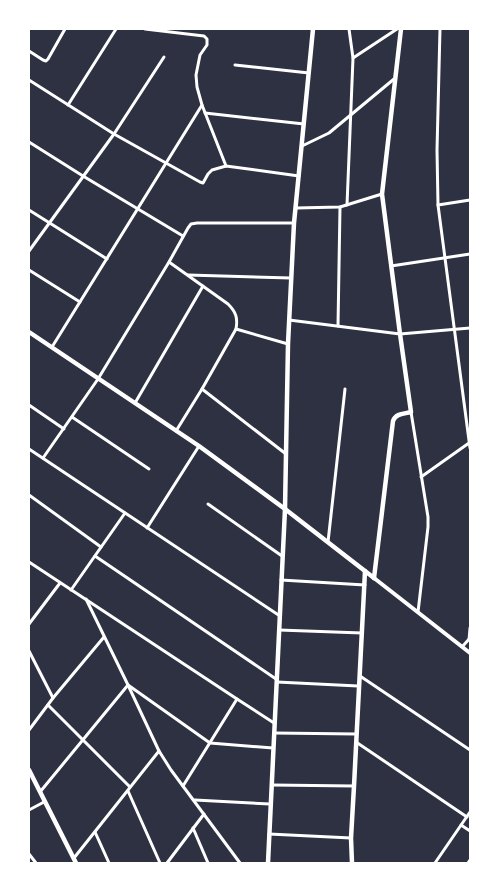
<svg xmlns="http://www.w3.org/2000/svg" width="499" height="892" viewBox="0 0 499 892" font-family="Literata,serif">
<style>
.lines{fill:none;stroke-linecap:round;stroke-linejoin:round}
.minor{stroke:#fff;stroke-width:3}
.tertiary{stroke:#fff;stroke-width:4}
.secondary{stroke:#fff;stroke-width:4.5}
</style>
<rect width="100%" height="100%" fill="#2d3142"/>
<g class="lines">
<g class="minor">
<polyline points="145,29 204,36 207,39 207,45 200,55 196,75 197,87 202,105 226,166"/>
<polyline points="440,29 437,150 438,205 470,448"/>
<polyline points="29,51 43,60 46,61 48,59 65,29"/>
<polyline points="353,58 397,29"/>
<polyline points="235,65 309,73"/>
<polyline points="29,80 114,134 200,182 203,183 208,174 212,170 226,166 299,176"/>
<polyline points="68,105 116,29"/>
<polyline points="205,113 304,124"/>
<polyline points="29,142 83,176 183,236"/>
<polyline points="302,146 329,133 394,79"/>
<polyline points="347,205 353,58 349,29"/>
<polyline points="438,205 470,200"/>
<polyline points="296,208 340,207 382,194"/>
<polyline points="29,210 107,259"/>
<polyline points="29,251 114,134 164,57"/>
<path d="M169 262 228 304C236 312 238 318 236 329L202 389 176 431"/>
<polyline points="391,266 470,254"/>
<polyline points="29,270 80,302"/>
<polyline points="188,275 291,278"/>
<polyline points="289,320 400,334 470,328"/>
<polyline points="338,326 340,207"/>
<polyline points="236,329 288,344"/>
<polyline points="52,347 202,105"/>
<polyline points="202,389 286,454"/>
<polyline points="135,403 203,286"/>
<polyline points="29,405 64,429"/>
<polyline points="411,412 428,517 428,527 418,612"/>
<polyline points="72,417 149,469"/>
<polyline points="29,449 280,616"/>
<polyline points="43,458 98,379 169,262 188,228 191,224 197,223 294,223"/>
<polyline points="421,477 469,443"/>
<polyline points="29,495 101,547"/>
<polyline points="208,504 282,556"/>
<polyline points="147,528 199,446"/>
<polyline points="328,542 345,389"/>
<polyline points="95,556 276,679"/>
<polyline points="29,562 237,699 274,723"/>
<polyline points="281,580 365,585"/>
<polyline points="71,590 125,513"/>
<polyline points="86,599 128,685 159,751 171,770 240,863"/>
<polyline points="29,624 60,583"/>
<polyline points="279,630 362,633"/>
<polyline points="469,640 470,628"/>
<polyline points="462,647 470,638"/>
<polyline points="29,651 53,698"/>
<polyline points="360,676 470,750"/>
<polyline points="277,682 358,686"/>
<polyline points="48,705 130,787"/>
<polyline points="29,730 53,698 104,637"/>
<polyline points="274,733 356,734"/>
<polyline points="356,742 467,817"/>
<polyline points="272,785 354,786"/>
<polyline points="183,786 237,699"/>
<polyline points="128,791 160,863"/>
<polyline points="40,792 128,685 210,743 273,748"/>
<polyline points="195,800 270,804"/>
<polyline points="29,810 44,802"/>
<polyline points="461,825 470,831"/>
<polyline points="193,828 208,863"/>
<polyline points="95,832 109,863"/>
<polyline points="269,834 351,838"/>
<polyline points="29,854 36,863"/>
<polyline points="74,858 159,751"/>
<polyline points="167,863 204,814"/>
<polyline points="435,863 470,812"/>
<polyline points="468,863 470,860"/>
</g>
<polyline class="tertiary" points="374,578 470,653"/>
<g class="secondary">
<polyline points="29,332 199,446 285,509 374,578"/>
<path d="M374 578 393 421C396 413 404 414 411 412L400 334 382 194 401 29"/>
<polyline points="29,770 76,863"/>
<polyline points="268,863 285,509 288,344 294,223 313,29"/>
<polyline points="352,863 351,838 354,786 365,571"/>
</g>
</g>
<rect width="499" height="892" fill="none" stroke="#ffffff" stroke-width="60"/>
</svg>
